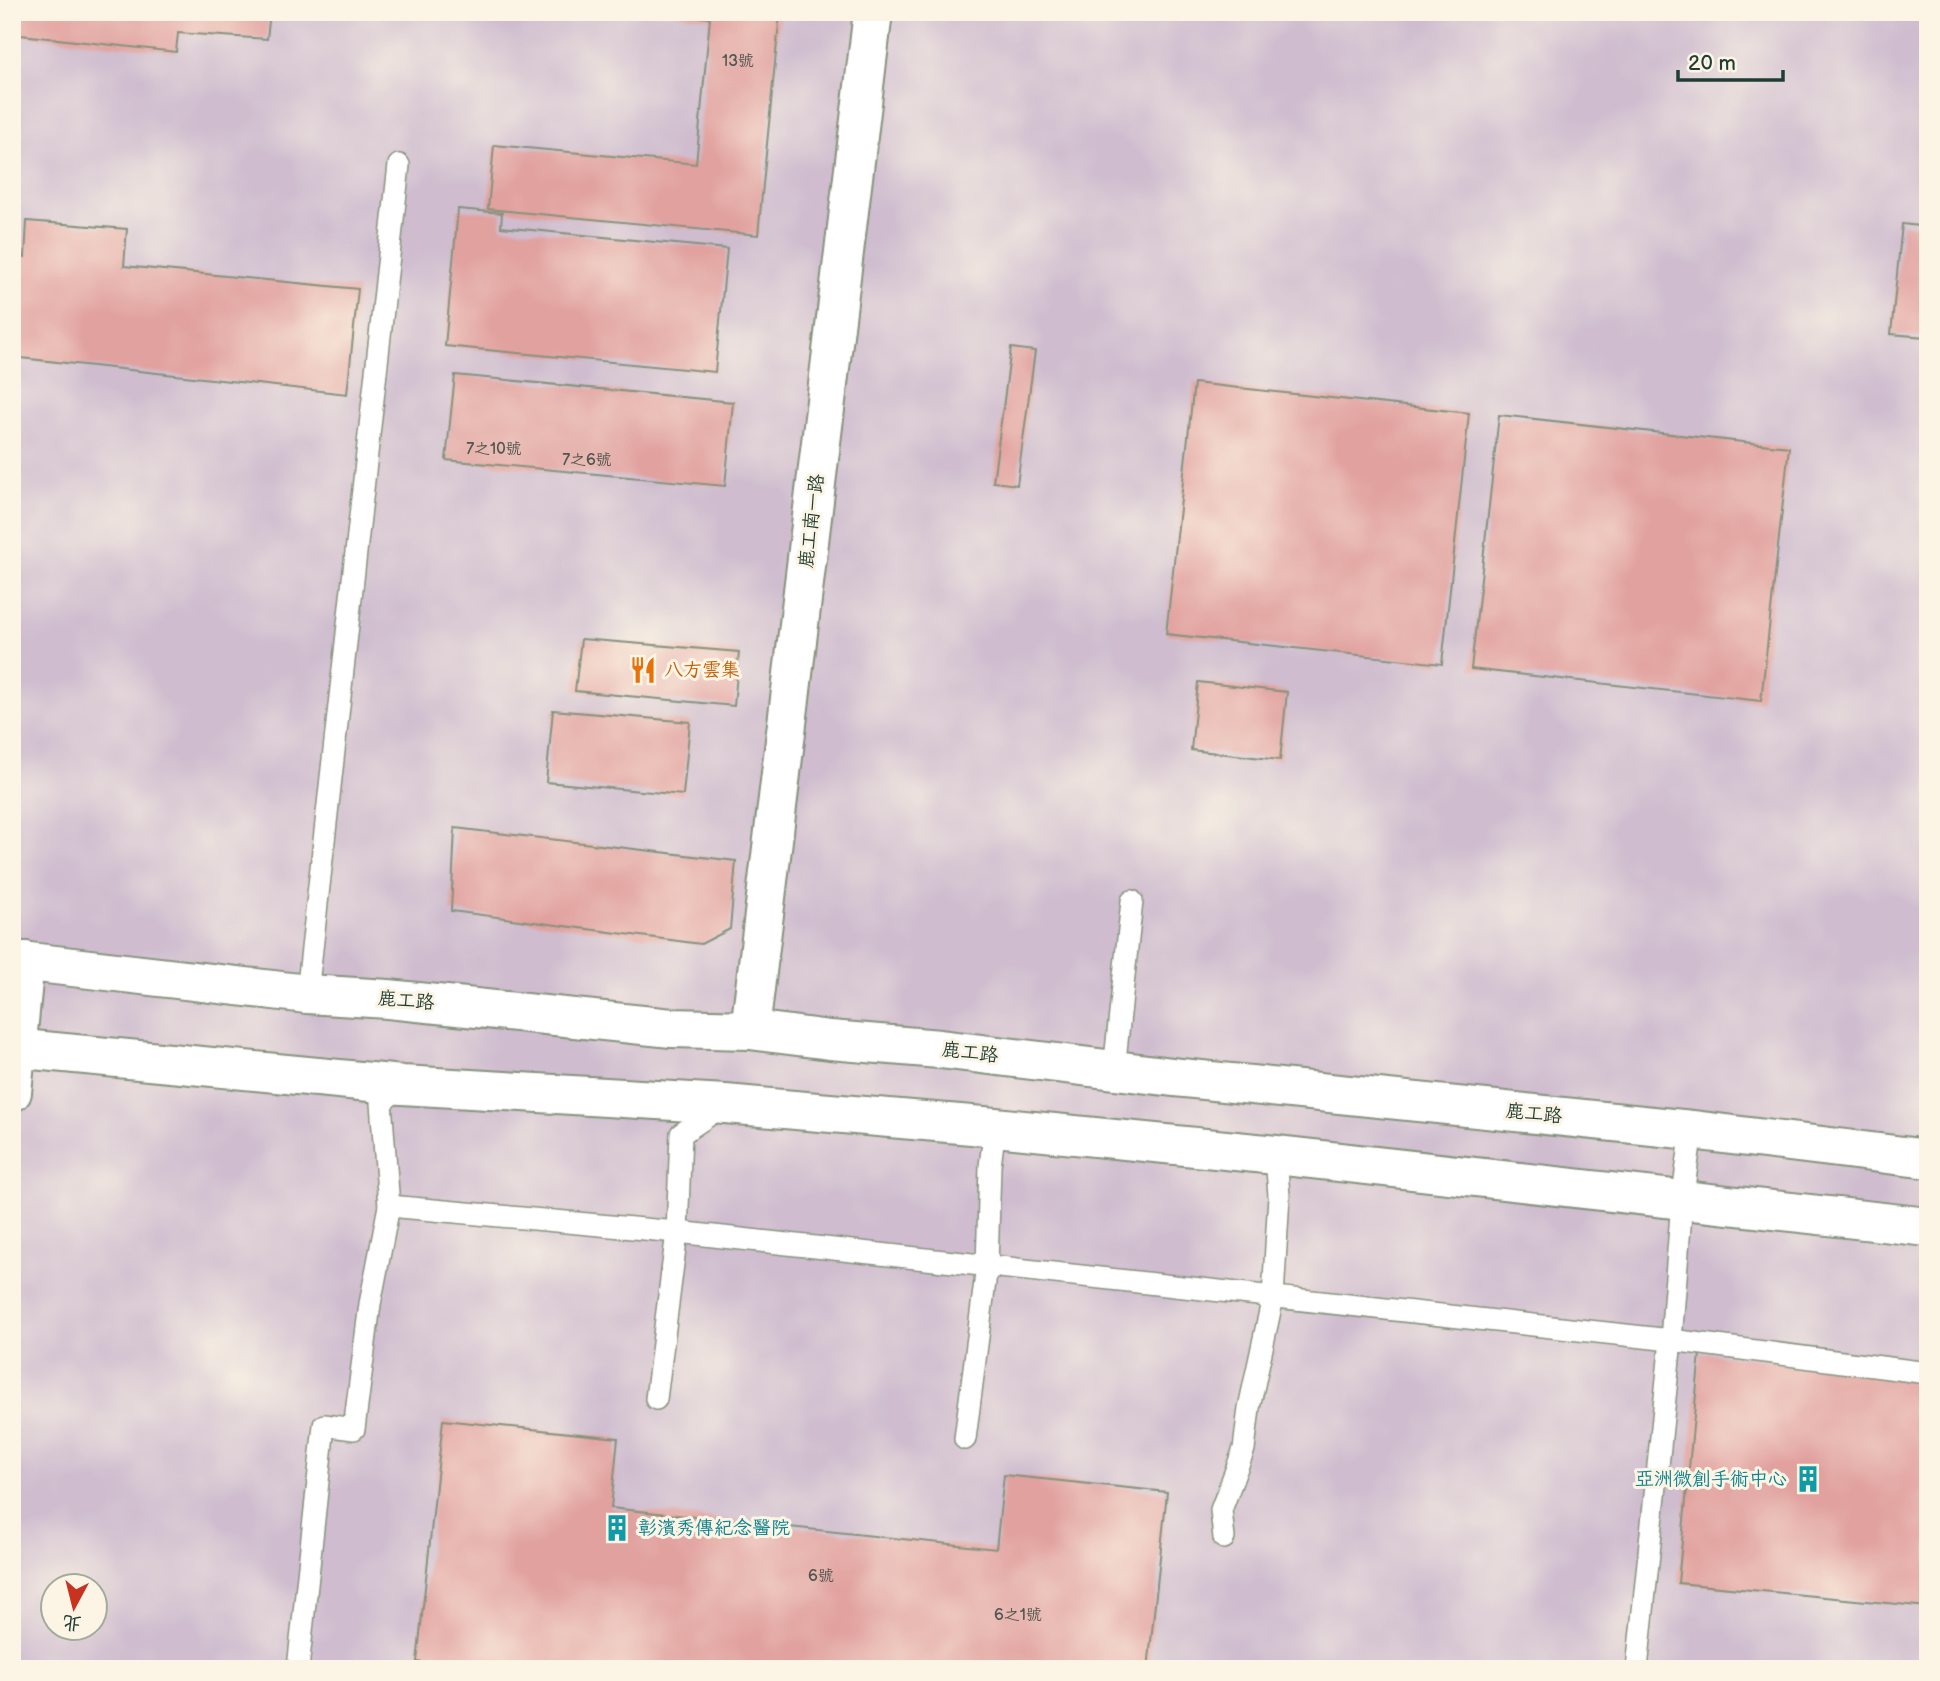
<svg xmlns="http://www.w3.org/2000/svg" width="1940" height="1681" viewBox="0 0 1940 1681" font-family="'Balsamiq Sans','LXGW WenKai TC',sans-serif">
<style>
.industrial{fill:#cfbdcf;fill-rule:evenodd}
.building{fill:#e1a19f}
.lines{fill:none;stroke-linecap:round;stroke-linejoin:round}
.service-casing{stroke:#86927e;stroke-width:24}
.minor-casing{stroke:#86927e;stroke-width:42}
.tertiary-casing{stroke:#86927e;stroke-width:42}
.service{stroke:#fff;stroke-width:21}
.minor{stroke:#fff;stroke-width:38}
.tertiary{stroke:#fff;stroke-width:38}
.labels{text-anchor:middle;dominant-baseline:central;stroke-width:6;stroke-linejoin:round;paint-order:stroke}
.number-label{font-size:16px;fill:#50564f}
.street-label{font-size:19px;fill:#1f3d34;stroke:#fcf5e5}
.food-label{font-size:19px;fill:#c56008;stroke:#fcf5e5;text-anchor:start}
.culture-label{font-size:19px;fill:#0d838f;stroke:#fcf5e5;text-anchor:end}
</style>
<rect width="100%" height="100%" fill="#fcf5e5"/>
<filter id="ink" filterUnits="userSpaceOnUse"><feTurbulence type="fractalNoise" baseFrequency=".0143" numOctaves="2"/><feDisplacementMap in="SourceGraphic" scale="14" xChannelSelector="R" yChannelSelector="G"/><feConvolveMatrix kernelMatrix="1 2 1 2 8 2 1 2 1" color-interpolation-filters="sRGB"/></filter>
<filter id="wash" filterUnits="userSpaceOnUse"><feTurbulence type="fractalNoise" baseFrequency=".00686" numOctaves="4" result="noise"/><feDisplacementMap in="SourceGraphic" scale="28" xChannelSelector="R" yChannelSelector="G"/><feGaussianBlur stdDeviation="1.57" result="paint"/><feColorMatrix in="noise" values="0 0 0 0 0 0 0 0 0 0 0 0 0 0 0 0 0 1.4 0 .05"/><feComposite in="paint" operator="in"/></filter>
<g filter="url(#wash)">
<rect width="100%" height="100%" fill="#eee7c9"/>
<path class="industrial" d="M12 12H1928V1669H12ZM52 1586H94V1628H52Z"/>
<g id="blocks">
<g class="building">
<polygon points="12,12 270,12 267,39 178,33 176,52 12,34"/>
<polygon points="675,12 780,12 758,235 488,209 494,145 696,164 710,18 675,14"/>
<polygon points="458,209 502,213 501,227 727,249 715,372 445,346"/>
<polygon points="27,221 127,229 124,266 358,289 347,394 12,357 12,255 25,257"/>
<polygon points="1902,224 1928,227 1928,363 1922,363 1925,337 1891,334"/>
<polygon points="1011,348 1035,351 1017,485 993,482"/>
<polygon points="455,375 733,402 725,486 446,460"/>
<polygon points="1194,383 1469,413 1442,664 1166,634"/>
<polygon points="1499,415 1789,447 1761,701 1471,669"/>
<polygon points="581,639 739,652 734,706 575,691"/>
<polygon points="1198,682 1287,692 1280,760 1191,750"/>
<polygon points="553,710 690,722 683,795 546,782"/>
<polygon points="455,828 736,861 730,929 701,944 451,911"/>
<polygon points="1700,1353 1928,1376 1928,1607 1678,1583"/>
<polygon points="443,1420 618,1438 611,1508 996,1549 1004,1475 1167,1492 1148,1669 478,1669 417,1662"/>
</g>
</g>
</g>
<g filter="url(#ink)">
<use href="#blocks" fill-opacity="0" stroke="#86927e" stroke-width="2"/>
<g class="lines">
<defs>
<g id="service">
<polyline points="307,994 399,165"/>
<polyline points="1114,1070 1132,901"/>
<polyline points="389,1206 677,1232 1671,1340 1928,1373"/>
<polyline points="656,1399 677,1232 681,1134 721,1107"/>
<polyline points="965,1439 987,1266 990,1166 995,1127"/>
<polyline points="1224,1538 1221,1510 1244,1449 1249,1408 1273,1297 1279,1196 1276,1155"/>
<polyline points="298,1669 324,1425 354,1429 370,1304 389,1206 381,1103 402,1085"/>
<polyline points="1637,1669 1671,1340 1682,1201 1692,1130"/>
</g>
<g id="minor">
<polyline points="750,1030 873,12"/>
<polyline points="12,1092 25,961"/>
</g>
<g id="tertiary">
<polyline points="12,960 307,994 388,999 672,1028 750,1030 830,1040 940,1049 1173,1077 1692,1130 1928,1159"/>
<polyline points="12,1048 402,1085 725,1104 995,1127 1276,1155 1928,1227"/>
</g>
</defs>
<use href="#service" class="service-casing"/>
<use href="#minor" class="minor-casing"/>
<use href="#tertiary" class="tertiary-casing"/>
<use href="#service" class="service"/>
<use href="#minor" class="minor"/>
<use href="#tertiary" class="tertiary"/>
</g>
</g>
<defs>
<symbol id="restaurant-bare" viewBox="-9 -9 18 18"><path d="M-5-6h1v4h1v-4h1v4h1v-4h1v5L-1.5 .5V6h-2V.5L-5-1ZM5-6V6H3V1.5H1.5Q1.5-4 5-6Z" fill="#e8710a" stroke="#fcf5e5" stroke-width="2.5" paint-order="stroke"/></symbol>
<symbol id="building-bare" viewBox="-9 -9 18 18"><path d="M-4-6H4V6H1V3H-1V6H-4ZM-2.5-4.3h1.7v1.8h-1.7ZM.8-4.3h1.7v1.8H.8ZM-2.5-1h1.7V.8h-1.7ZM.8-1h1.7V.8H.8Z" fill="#0f9aa8" stroke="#fcf5e5" stroke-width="2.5" paint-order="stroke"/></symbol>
</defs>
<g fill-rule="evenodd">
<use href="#restaurant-bare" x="624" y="651" width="38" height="38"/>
<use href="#building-bare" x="1789" y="1460" width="38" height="38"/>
<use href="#building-bare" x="598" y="1509" width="38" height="38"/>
</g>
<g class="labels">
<g class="number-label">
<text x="738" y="61">13號</text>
<text x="494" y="449">7之10號</text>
<text x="587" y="460">7之6號</text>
<text x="821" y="1576">6號</text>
<text x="1018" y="1615">6之1號</text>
</g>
<g class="street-label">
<text transform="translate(812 521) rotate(-83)">鹿工南一路</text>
<text transform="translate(406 1001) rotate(5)">鹿工路</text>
<text transform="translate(970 1053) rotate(7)">鹿工路</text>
<text transform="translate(1534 1114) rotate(6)">鹿工路</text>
</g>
<g class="food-label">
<text x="664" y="670">八方雲集</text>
</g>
<g class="culture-label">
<text x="1787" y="1479">亞洲微創手術中心</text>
<text x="638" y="1528" text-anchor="start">彰濱秀傳紀念醫院</text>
</g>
</g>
<rect width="1940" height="1681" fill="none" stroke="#fcf5e5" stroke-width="42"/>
<g transform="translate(74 1607) rotate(187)"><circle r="33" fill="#fcf5e5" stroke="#a4ab9e" stroke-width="2"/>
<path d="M0-5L12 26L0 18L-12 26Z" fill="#c8321e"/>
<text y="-10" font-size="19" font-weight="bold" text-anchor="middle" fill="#1f3d34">北</text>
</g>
<path d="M1678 70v10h105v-10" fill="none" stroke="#1f3d34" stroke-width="3.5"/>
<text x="1688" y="70" font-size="21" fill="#1f3d34" stroke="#fcf5e5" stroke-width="5" paint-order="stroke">20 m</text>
</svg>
